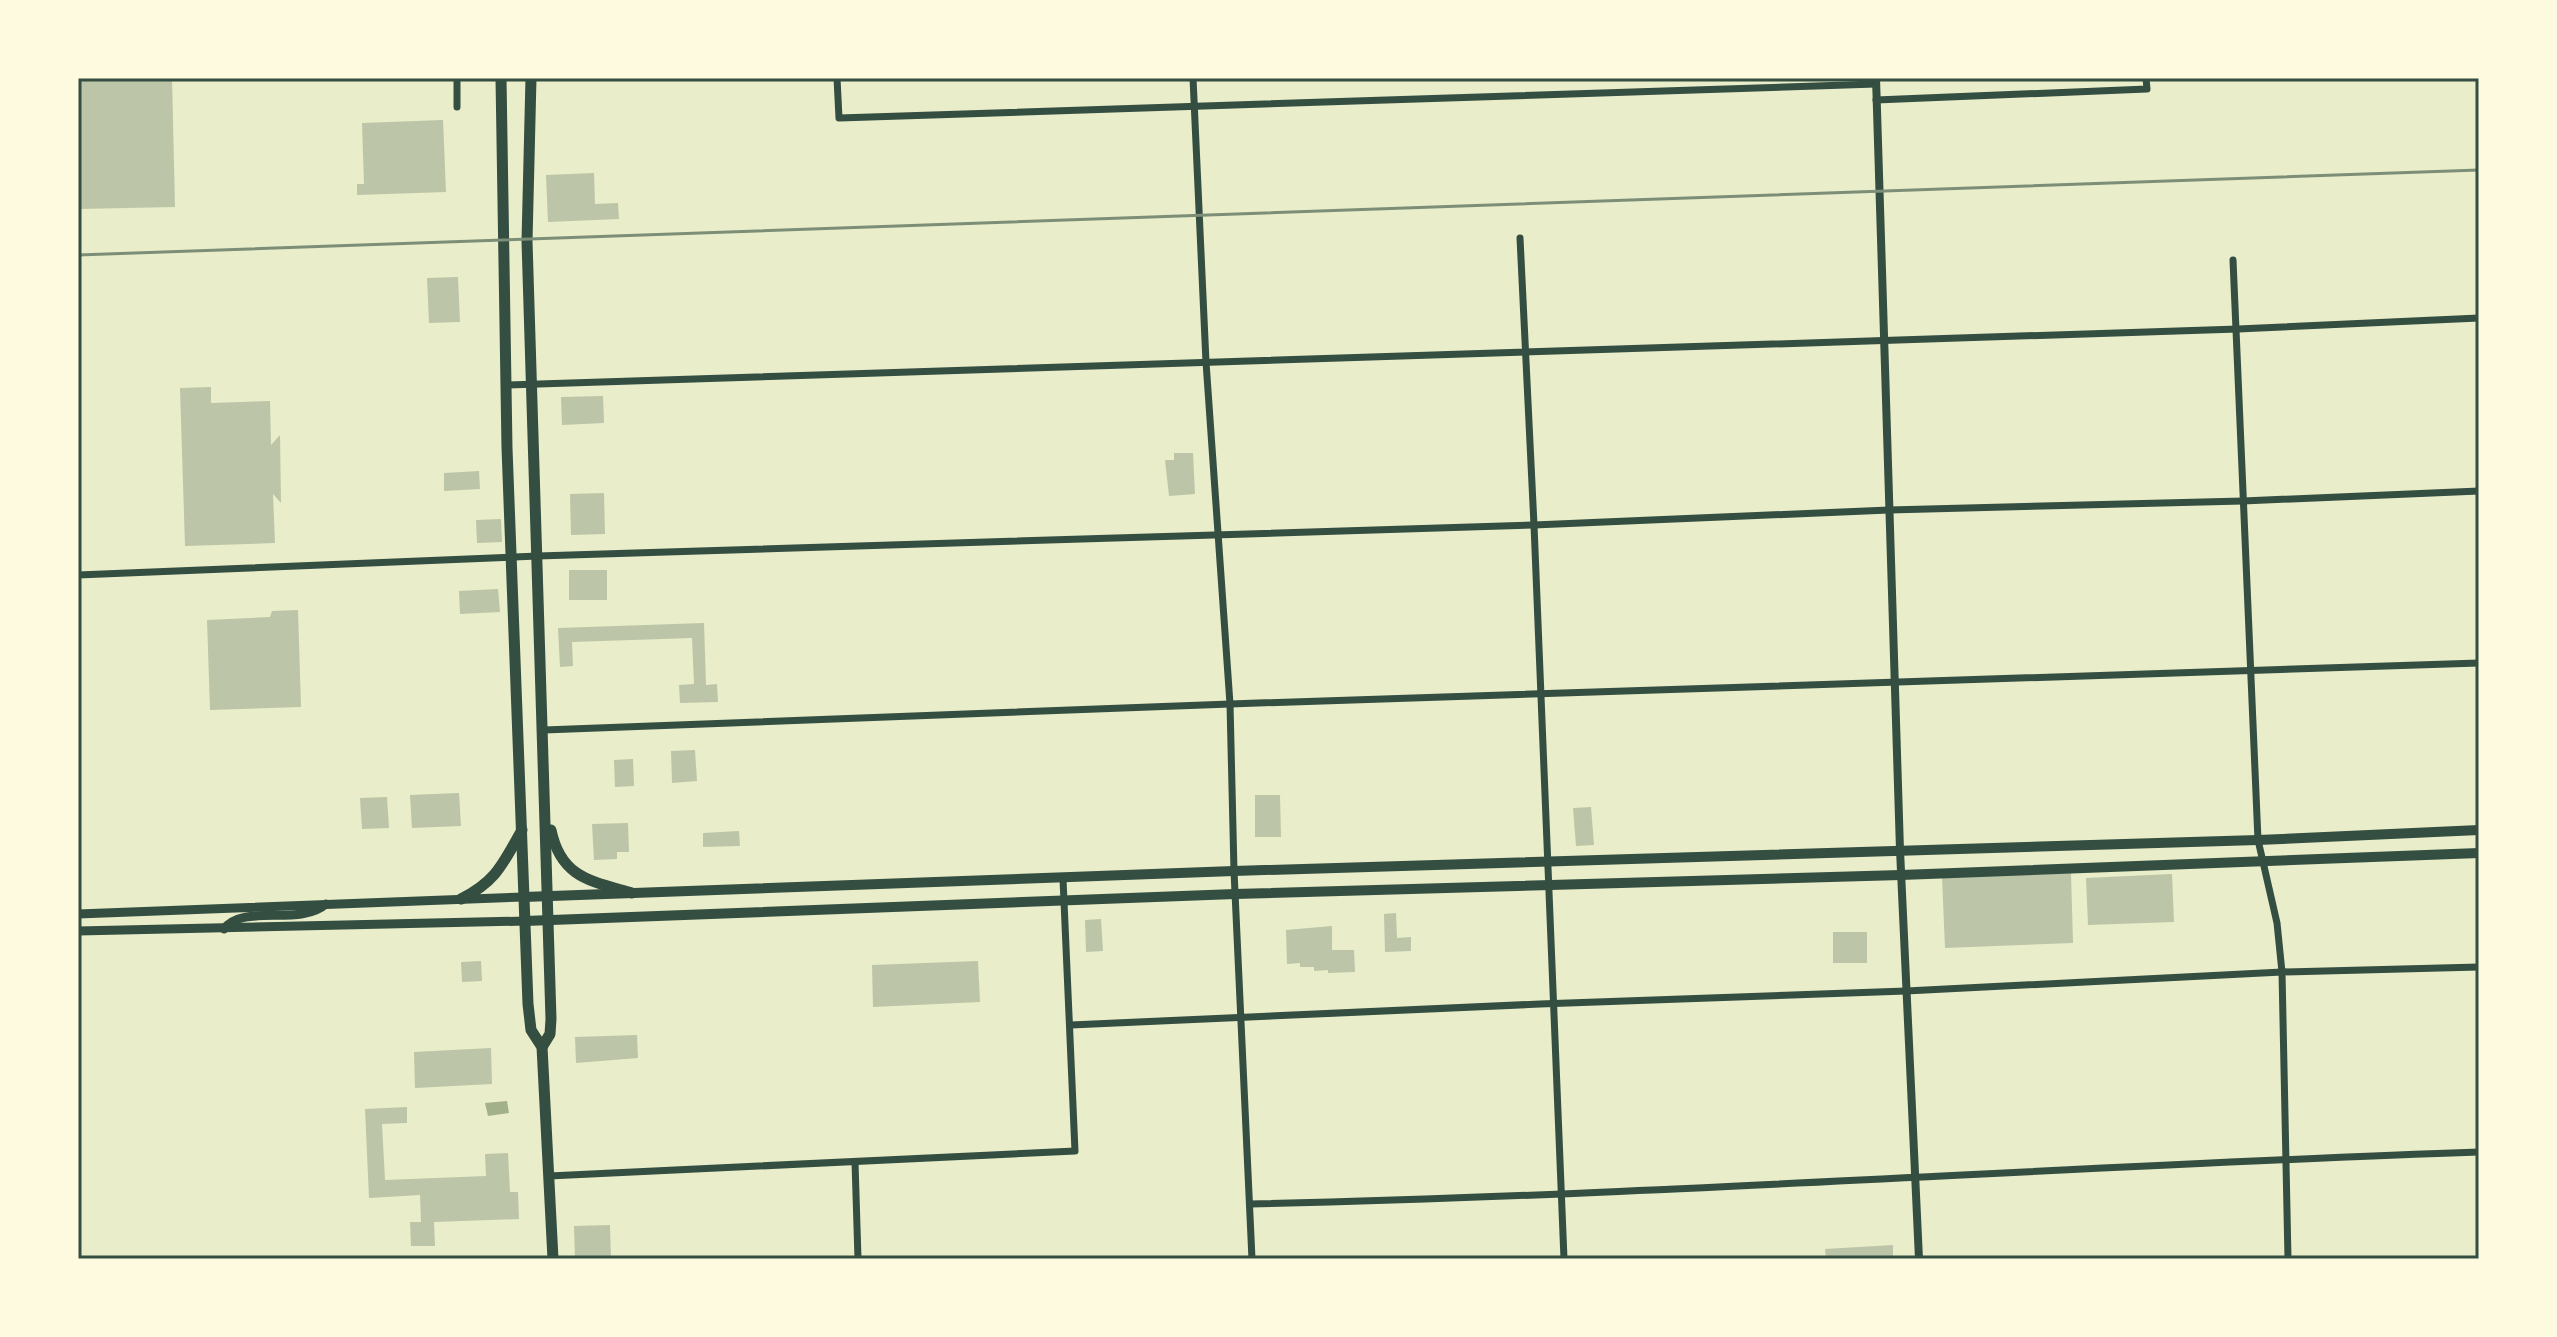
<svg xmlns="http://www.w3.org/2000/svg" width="2557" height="1337" viewBox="0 0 2557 1337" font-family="'DejaVu Sans',sans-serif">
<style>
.water{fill:#a3b18a}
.building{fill:#bcc5a7}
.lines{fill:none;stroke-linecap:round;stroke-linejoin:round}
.minor{stroke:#344e41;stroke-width:7}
.tertiary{stroke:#344e41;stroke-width:8}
.secondary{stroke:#344e41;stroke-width:9}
.primary{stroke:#344e41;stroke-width:10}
.trunk{stroke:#344e41;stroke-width:11}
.rail{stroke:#7c8e77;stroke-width:3}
.neatline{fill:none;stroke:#344e41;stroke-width:3}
</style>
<rect width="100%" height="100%" fill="#e9edc9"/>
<polygon class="water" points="507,1101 509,1113 488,1116 485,1103"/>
<g class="building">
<polygon points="78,78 172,78 175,207 78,209"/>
<polygon points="443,120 446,192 357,195 357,184 364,184 362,123"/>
<polygon points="594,173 595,204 618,203 619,219 548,222 546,175"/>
<polygon points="458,277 460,322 429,323 427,278"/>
<polygon points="211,387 211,403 270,401 271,445 280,435 281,503 273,494 275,543 185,546 180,388"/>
<polygon points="603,396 604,423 562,425 561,397"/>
<polygon points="1174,453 1193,453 1195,494 1169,496 1165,460 1174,460"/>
<polygon points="479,471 480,489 444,491 444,473"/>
<polygon points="604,493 605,534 571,535 570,494"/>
<polygon points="501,519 502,542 477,543 476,520"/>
<rect x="569" y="570" width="38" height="30"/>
<polygon points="498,589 500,612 460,614 459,591"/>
<polygon points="298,610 301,707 210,710 207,620 270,617 272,611"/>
<polygon points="704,623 706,685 717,684 718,702 680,703 679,685 694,684 692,638 572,642 573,666 560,667 558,628"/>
<polygon points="695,750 697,781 672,783 671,751"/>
<polygon points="633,759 634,786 615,787 614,760"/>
<polygon points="459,793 461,826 412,828 410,795"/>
<polygon points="1255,795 1280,795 1281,837 1255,837"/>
<polygon points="387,797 389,828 362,829 360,798"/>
<polygon points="1591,807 1594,845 1576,846 1573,808"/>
<polygon points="628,823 629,852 617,852 617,859 594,860 592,824"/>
<polygon points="739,831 740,846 703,847 703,833"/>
<polygon points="2071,873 2073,943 1945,948 1942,877"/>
<polygon points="2172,874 2174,922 2088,925 2086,878"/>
<polygon points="1396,913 1397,938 1411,937 1411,951 1385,952 1384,914"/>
<polygon points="1101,919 1103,951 1086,952 1085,920"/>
<polygon points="1332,926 1332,950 1354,950 1355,972 1328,973 1328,970 1314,971 1314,967 1300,967 1300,963 1287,964 1286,930"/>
<rect x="1833" y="932" width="34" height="31"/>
<polygon points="481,961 482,981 462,982 461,962"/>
<polygon points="978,961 980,1002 873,1007 872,965"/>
<polygon points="637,1035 638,1058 576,1063 575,1037"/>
<polygon points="491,1048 492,1084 415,1088 414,1052"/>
<polygon points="407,1107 407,1123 382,1124 385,1180 486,1176 485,1154 508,1153 510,1192 518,1192 519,1219 434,1222 435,1246 411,1246 410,1222 421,1222 420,1195 369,1198 365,1109"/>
<polygon points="610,1225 611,1259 575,1259 574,1226"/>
<polygon points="1893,1245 1893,1259 1826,1259 1825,1249"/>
</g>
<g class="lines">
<g class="minor">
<polyline points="457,78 457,107"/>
<polyline points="837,78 839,118 1876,84"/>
<polyline points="1193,78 1206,362 1230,704 1234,871 1252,1259"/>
<polyline points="1876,100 2147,89 2146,78"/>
<polyline points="1520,238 1534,525 1564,1259"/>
<polyline points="2233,260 2258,840 2277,923 2282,972 2288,1259"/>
<polyline points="507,385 2238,329 2479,318"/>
<polyline points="78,575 538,556 1534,525 1889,510 2243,501 2479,491"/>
<polyline points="544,730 1230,704 2479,663"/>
<polyline points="1071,1025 1540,1004 1906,991 2282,972 2479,967"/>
<polyline points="855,1162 858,1259"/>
<polyline points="549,1176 1075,1151 1063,879"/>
<path d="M1250 1204C1660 1195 2069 1166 2479 1152"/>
</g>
<polyline class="tertiary" points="1876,78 1900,850 1919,1259"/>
<g class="secondary">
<polyline points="78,914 524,897"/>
<path d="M224 929C244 903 300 927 326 904"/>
<polyline points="78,931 525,921"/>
</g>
<g class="primary">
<polyline points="524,897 1234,871 2258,840 2479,830"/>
<polyline points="525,921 1235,894 1901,875 2479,853"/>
</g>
<g class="trunk">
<polyline points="501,78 507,448 528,1004 531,1030 542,1047 553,1259"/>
<polyline points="531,78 527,241 551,1019 550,1034 542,1047"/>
<path d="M551 830C561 878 591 881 632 893"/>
<path d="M461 899C497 881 503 863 522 830"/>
</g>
<polyline class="rail" points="78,255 2479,170"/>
</g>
<rect width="2557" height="1337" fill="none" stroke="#fefae0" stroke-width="160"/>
<rect x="80" y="80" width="2397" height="1177" class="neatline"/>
</svg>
